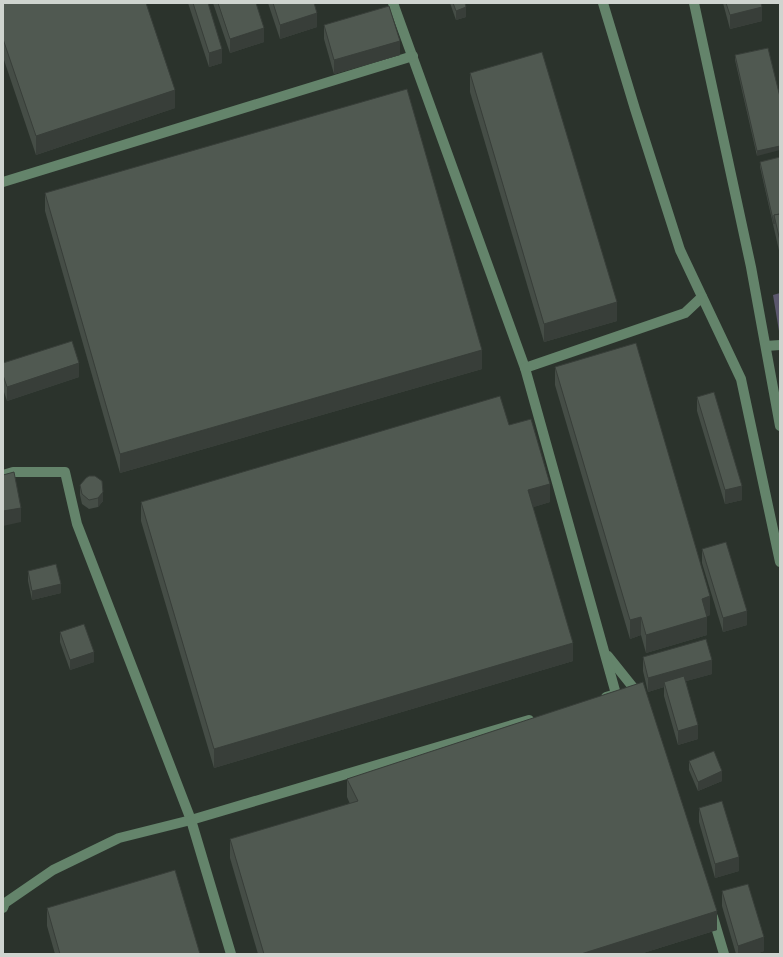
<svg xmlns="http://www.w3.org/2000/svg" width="783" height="957" viewBox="0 0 783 957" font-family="'Roboto Condensed',sans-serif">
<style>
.green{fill:#5b576d}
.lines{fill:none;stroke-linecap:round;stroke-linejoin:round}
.minor{stroke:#64846b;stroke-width:10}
.wall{fill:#454d46}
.shaded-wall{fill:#383e39}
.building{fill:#505951;stroke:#383e39}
</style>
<rect width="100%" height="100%" fill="#2b332c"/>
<polygon class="green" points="780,293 780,337 773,295"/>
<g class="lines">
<g class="minor">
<polyline points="393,3 525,368"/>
<polyline points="603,3 635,109 680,250 741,379 780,562"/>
<polyline points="694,3 751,267 780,426"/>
<polyline points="3,182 413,56"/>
<polyline points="766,346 780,345"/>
<polyline points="3,475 13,472 65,472 77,524 191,820 119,838 53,870 5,903 3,908"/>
<polyline points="608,656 640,696"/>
<polyline points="606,697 616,694 525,368 685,313 702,297"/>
<polyline points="713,917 724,954"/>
<polyline points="231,954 191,820 529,720"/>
</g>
</g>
<g class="wall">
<polygon points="3,3 175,108 36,155 3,57"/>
<polygon points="188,3 208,3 222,63 209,67"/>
<polygon points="213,3 256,3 264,42 230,53"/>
<polygon points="268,3 314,3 317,27 280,39"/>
<polygon points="450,3 465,3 466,17 456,20"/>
<polygon points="723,3 761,3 762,21 730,29"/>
<polygon points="324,25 400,55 334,74 324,39"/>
<polygon points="768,48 757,156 735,60 735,55"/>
<polygon points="470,73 617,321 544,342 470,92"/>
<polygon points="780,157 780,255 760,167 760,162"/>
<polygon points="45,193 482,369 120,473 45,211"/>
<polygon points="3,363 79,377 7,401 3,389"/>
<polygon points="555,367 710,615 707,616 707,635 646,653 641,635 630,639 555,385"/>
<polygon points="697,397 742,500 725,504 697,411"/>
<polygon points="509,425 550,502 533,507 573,661 214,768 141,521 141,502"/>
<polygon points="80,485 103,501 98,507 89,509 82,504 80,495"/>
<polygon points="702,549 747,625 723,632 702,563"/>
<polygon points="28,571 61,593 32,600 28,581"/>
<polygon points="60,632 94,662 70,670 60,642"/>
<polygon points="643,657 712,674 686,681 698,739 678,745 664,696 664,687 648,692 643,671"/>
<polygon points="689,761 722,781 698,791 689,770"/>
<polygon points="347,779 717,930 640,954 258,954 230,858 230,839 350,804 347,797"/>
<polygon points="699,808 739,871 715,878 699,822"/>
<polygon points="722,891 764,951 756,954 736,954 722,906"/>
<polygon points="47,908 200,954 55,954 47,926"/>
</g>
<g class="shaded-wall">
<polygon points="466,7 466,17 456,20 456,11"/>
<polygon points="762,7 762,21 730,29 730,15"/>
<polygon points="317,13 317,27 280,39 280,25"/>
<polygon points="264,28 264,42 230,53 230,39"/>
<polygon points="400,41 400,55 334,74 334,60"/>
<polygon points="222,49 222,63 209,67 209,53"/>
<polygon points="175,90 175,108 36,155 36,136"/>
<polygon points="780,146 780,150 757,156 757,151"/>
<polygon points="617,302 617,321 544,342 544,324"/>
<polygon points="482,350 482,369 120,473 120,454"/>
<polygon points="79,363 79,377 7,401 7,387"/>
<polygon points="550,484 550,502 528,509 528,490"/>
<polygon points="742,486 742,500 725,504 725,490"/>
<polygon points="103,492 103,501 98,507 98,498"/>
<polygon points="21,508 21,522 3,526 3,511"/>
<polygon points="61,584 61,593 32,600 32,591"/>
<polygon points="710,596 710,615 702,617 702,599"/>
<polygon points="747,611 747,625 723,632 723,618"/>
<polygon points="641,617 641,635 630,639 630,620"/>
<polygon points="707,617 707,635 646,653 646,635"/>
<polygon points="573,643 573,661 214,768 214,749"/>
<polygon points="94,652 94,662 70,670 70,660"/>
<polygon points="712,660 712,674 665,687 664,682 664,687 648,692 648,678"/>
<polygon points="698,725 698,739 678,745 678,731"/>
<polygon points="722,771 722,781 698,791 698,782"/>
<polygon points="739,857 739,871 715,878 715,864"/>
<polygon points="717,911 717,930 640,954 581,954"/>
<polygon points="764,937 764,951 756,954 738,954 738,946"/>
</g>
<g class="building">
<polygon points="3,3 146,3 175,90 36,136 3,39"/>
<polygon points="193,3 208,3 222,49 209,53"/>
<polygon points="218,3 256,3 264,28 230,39"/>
<polygon points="273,3 314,3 317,13 280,25"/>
<polygon points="453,3 465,3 466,7 456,11"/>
<polygon points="726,3 761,3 762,7 730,15"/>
<polygon points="389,6 400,41 334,60 324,25"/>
<polygon points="768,48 780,97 780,146 757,151 735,55"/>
<polygon points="542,52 617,302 544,324 470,73"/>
<polygon points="407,89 482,350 120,454 45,193"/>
<polygon points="780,157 780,214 774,215 774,224 760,162"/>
<polygon points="780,214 780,241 774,215"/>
<polygon points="72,341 79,363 7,387 3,375 3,363"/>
<polygon points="636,343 710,596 702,599 707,617 646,635 641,617 630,620 555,367"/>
<polygon points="714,392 742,486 725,490 697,397"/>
<polygon points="500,396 509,425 531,419 550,484 528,490 573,643 214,749 141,502"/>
<polygon points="14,472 21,508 3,511 3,475"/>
<polygon points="89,476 95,476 102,481 103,492 98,498 89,500 82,494 80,485 86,478"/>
<polygon points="726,542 747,611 723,618 702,549"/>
<polygon points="56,564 61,584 32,591 28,571"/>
<polygon points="84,624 94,652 70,660 60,632"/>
<polygon points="706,639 712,660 648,678 643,657"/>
<polygon points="684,676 698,725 678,731 664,682"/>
<polygon points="643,682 717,911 581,954 264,954 230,839 358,801 347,779"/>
<polygon points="714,751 722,771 698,782 689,761"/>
<polygon points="722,801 739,857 715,864 699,808"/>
<polygon points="175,870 200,954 60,954 47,908"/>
<polygon points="748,884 764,937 738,946 722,891"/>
</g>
<rect width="783" height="957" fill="none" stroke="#cfd4cf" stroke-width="8"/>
</svg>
